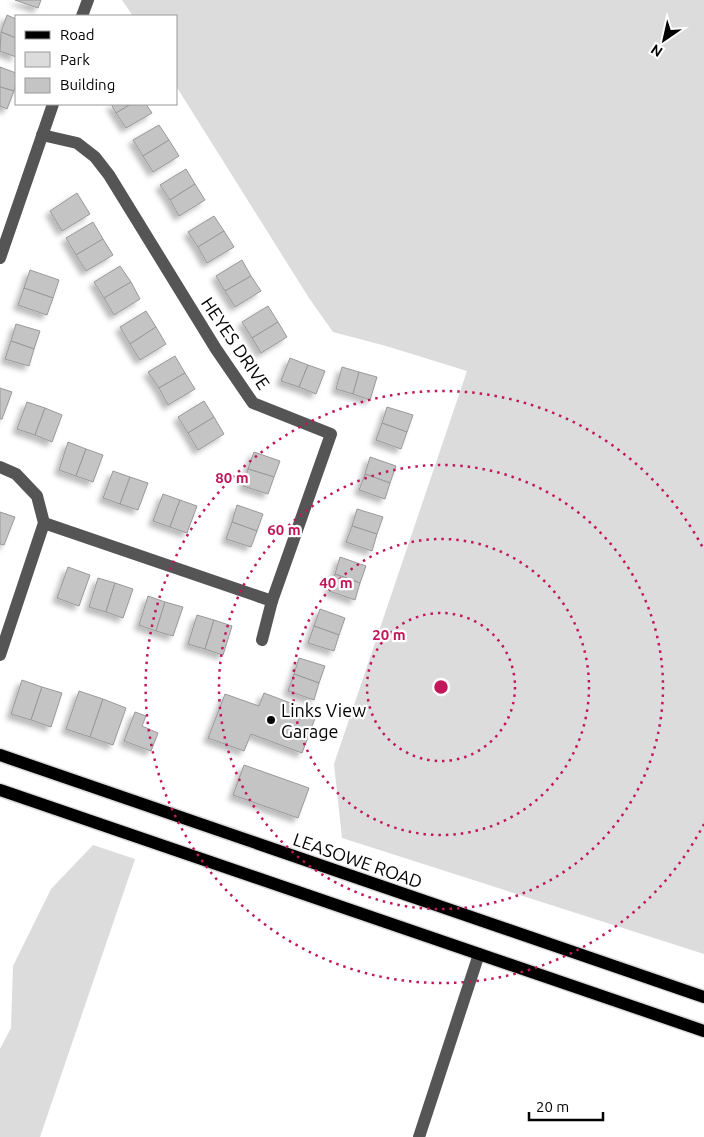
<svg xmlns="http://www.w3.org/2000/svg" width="704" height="1137" viewBox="0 0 704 1137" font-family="Ubuntu,sans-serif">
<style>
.green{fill:#dcdcdc}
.building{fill:#c4c4c4;stroke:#999;filter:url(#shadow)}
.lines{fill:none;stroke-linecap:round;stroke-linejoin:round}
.major-casing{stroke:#dbdbdb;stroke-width:15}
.minor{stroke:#555;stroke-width:12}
.major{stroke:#000;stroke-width:12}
.ring{fill:none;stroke:#c2185b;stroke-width:2.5;stroke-dasharray:2.5 5}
.poi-dot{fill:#000;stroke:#fff;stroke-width:2}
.labels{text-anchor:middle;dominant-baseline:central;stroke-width:4.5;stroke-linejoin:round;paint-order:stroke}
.street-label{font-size:18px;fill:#000;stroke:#fff}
.poi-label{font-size:18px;fill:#000;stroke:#fff;text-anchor:start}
.centre{fill:#c2185b;stroke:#fff;stroke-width:2.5}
.ring-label{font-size:15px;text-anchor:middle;font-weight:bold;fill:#c2185b;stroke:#fff;stroke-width:4.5;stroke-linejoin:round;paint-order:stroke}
</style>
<defs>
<filter id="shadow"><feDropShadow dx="-4.5" dy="4.5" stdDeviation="2.5" flood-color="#0004"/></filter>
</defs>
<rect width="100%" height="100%" fill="#fff"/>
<g class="green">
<polygon points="122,0 704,0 704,954 342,838 334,764 467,371 386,346 333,332 309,298 176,86 176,16 133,16"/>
<polygon points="93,845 135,859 40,1137 0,1137 0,1049 11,1028 13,966 51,889"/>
</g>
<g class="building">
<polygon points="15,0 41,0 38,8"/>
<polygon points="7,15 16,19 16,38 1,32"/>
<polygon points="1,32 16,38 16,57 0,51"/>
<polygon points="0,67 16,73 16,84 14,91 0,87"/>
<polygon points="0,87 14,91 7,109 0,106"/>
<polygon points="111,104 131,104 116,113"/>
<polygon points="131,104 146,104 152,113 126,128 116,113"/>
<polygon points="159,125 169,140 143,156 133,140"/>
<polygon points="169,140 179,156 153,172 143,156"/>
<polygon points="186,169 195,184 170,200 160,185"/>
<polygon points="195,184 205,200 179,216 170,200"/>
<polygon points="77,193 90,214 62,231 50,211"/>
<polygon points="214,216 224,231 198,247 188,232"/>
<polygon points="93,222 103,239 76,255 66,238"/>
<polygon points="224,231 234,247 207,263 198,247"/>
<polygon points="103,239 113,255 86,271 76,255"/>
<polygon points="242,260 251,276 225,291 216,276"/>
<polygon points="120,266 131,282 104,298 94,282"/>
<polygon points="30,270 59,280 53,298 24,288"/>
<polygon points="251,276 261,291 235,307 225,291"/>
<polygon points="131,282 140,299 114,315 104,298"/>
<polygon points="24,288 53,298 47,315 18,305"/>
<polygon points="268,306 278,322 252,338 242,322"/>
<polygon points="146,311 156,327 130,344 120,327"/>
<polygon points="278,322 287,337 261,353 252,338"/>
<polygon points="16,324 40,331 34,349 11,341"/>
<polygon points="156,327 166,344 140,360 130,344"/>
<polygon points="11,341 34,349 29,366 5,359"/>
<polygon points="175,356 185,373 159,388 148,372"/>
<polygon points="290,358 308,365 299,387 281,381"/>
<polygon points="308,365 325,371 316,394 299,387"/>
<polygon points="342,367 359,372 353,394 336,389"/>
<polygon points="359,372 377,377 370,400 353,394"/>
<polygon points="185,373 195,389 168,405 159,388"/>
<polygon points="0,388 12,392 2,419 0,419"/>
<polygon points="204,401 214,417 188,433 178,417"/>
<polygon points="27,402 45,408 35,435 17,429"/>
<polygon points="387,407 413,415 407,432 382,423"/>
<polygon points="45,408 62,415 52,442 35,435"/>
<polygon points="214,417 224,434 198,450 188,433"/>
<polygon points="382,423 407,432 401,449 376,440"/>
<polygon points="68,442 86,449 76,476 59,470"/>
<polygon points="86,449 103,455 93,482 76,476"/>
<polygon points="254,452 280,461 274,477 248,469"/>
<polygon points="370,457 396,466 390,483 365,474"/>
<polygon points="248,469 274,477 268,494 243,486"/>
<polygon points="113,471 130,477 120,504 103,498"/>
<polygon points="365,474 390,483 385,499 359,490"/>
<polygon points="130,477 148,483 138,510 120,504"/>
<polygon points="163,494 180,500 170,527 153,521"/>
<polygon points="180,500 197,506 187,533 170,527"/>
<polygon points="237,505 263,514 257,531 232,522"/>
<polygon points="357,509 383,517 377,534 352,526"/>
<polygon points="0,512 15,517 4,545 0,544"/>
<polygon points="232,522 257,531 251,547 226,539"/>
<polygon points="352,526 377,534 372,551 346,542"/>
<polygon points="340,557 366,566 360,583 335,574"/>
<polygon points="68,567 90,575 79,606 57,598"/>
<polygon points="335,574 360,583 355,600 329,591"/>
<polygon points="98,578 115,583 106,612 89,607"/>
<polygon points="115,583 133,589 123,618 106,612"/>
<polygon points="148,596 165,602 156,631 139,625"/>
<polygon points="165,602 183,607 173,636 156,631"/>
<polygon points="320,609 345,618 339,635 314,626"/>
<polygon points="197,615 214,620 205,649 188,644"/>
<polygon points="214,620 232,626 223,655 205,649"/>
<polygon points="314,626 339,635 334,651 308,643"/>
<polygon points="299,658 325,666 319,683 294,674"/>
<polygon points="294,674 319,683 314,700 288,691"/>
<polygon points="22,680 42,687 31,720 11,714"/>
<polygon points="42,687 62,693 51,727 31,720"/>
<polygon points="79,691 103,699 90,737 66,729"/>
<polygon points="264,693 317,713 302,753 251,734 244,751 208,738 225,694 259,706"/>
<polygon points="103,699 126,708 113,745 90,737"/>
<polygon points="135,712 146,716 142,726 158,733 151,751 124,741"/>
<polygon points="244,765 309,788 298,818 233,795"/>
</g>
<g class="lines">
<defs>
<g id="major">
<polyline points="0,755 704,997"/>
<polyline points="0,790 704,1031"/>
</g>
</defs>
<use href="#major" class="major-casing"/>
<g class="minor">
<polyline points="82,16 88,0"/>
<polyline points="42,135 77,143 95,157 109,175 216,349 253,403 331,434 272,601 262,640"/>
<polyline points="0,258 53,104"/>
<polyline points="0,467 16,474 37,496 44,523 0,655"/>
<polyline points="44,523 272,601"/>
<polyline points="419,1137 479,954"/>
</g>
<use href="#major" class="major"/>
</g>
<g class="ring">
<circle cx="441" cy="687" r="74"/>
<circle cx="441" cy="687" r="148"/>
<circle cx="441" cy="687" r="222"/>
<path d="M704 824A296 296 0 1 1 704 550"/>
</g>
<circle class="poi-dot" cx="271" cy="720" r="5"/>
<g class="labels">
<g class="street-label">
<text transform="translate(236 343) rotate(56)">HEYES DRIVE</text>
<text transform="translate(358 860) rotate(19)">LEASOWE ROAD</text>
</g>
<g class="poi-label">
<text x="281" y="710">Links View<tspan x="281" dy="21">Garage</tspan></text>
</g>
</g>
<circle cx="441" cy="687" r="8" class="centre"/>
<g class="ring-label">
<text x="232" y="483">80 m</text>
<text x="284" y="535">60 m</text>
<text x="336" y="588">40 m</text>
<text x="389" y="640">20 m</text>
</g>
<rect x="15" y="15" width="162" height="90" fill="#ffffff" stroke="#999999"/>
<rect x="25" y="31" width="25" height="8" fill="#000000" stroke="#999999"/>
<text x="60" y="40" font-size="15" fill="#000000">Road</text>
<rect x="25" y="52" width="25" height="15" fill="#dcdcdc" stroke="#999999"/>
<text x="60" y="65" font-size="15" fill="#000000">Park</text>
<rect x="25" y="78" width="25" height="15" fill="#c4c4c4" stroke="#999999"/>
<text x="60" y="90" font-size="15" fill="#000000">Building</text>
<g transform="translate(664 40) rotate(214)" stroke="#ffffff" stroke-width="4" paint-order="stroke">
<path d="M0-4L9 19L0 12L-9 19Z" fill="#000000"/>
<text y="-8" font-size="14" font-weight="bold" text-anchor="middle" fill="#000000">N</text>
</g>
<path d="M529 1112v8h74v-8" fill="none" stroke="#000000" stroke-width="2.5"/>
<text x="536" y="1112" font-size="15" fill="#000000" stroke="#ffffff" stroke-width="4" paint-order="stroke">20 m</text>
</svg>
